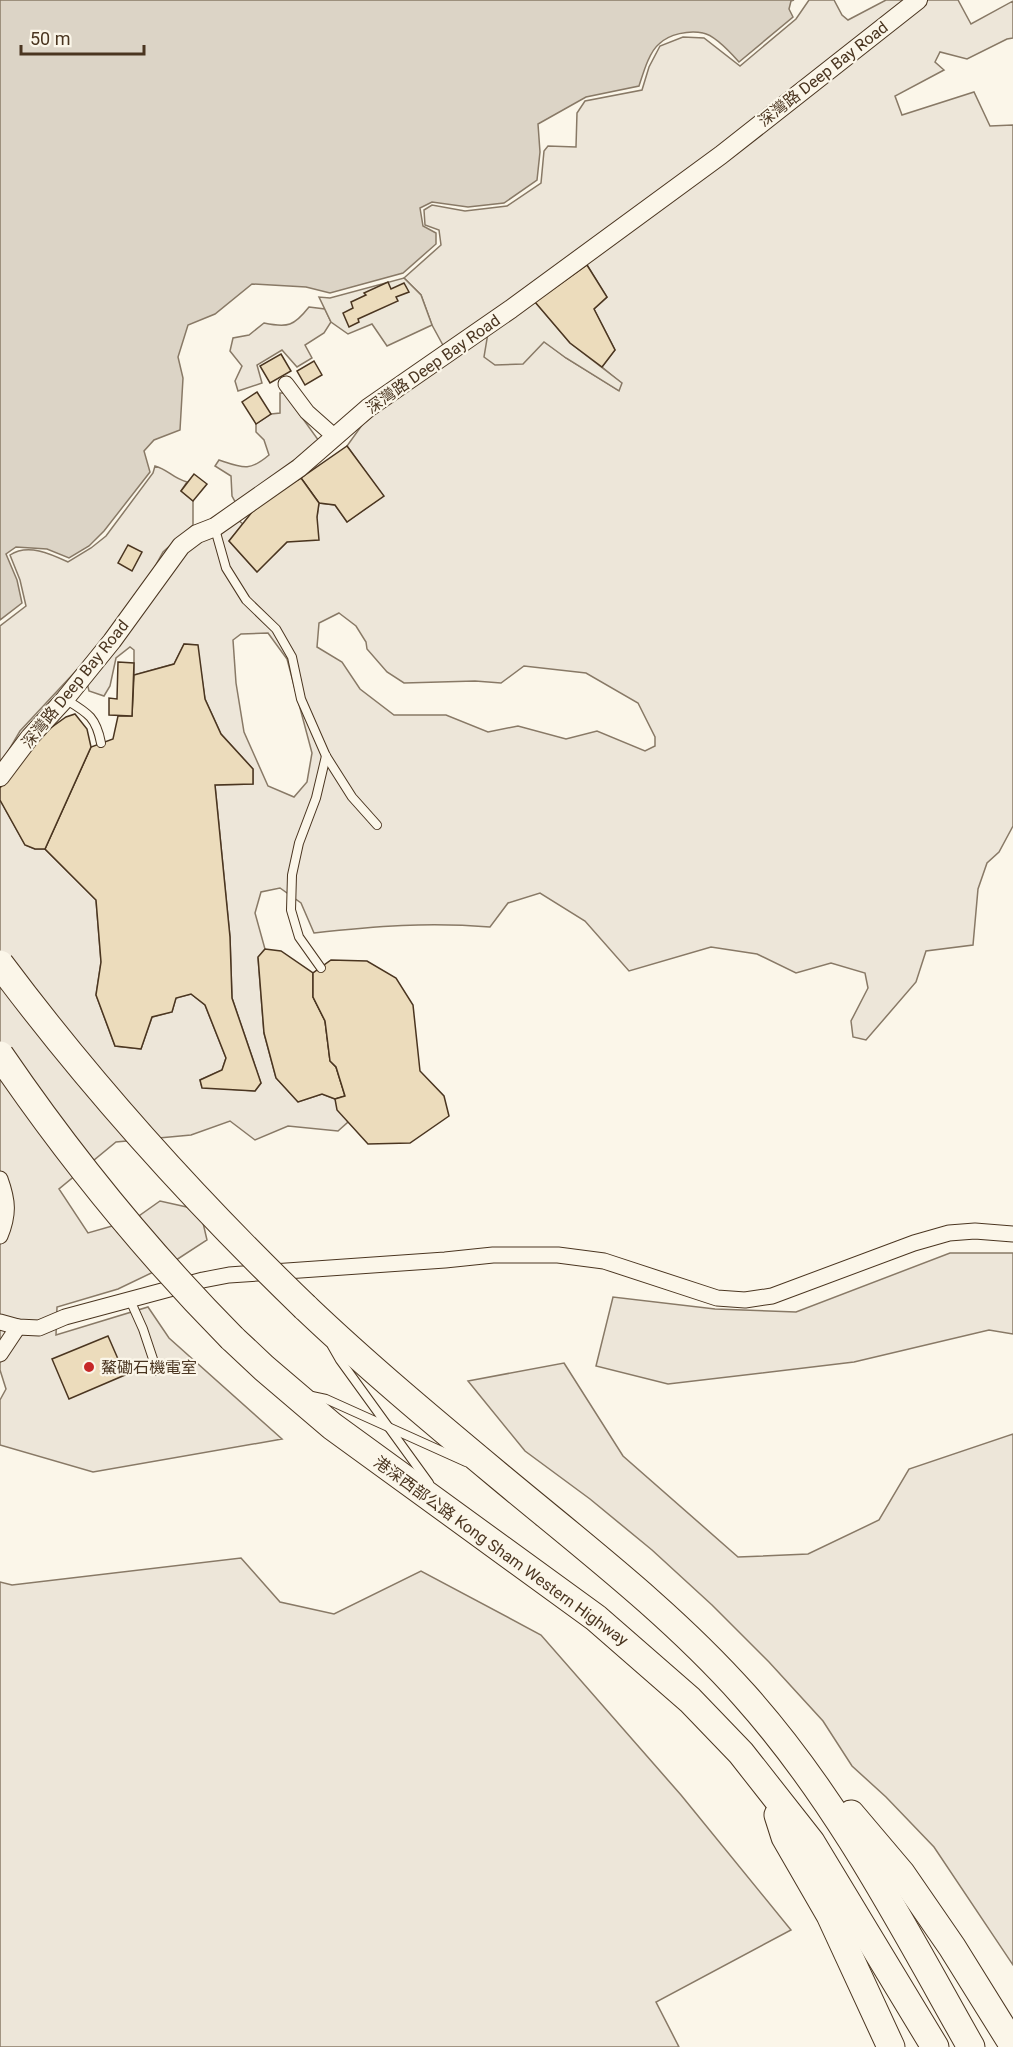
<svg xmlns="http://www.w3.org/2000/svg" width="1013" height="2047" viewBox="0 0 1013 2047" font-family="Roboto,'Noto Sans SC',sans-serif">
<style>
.green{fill:#ede6d9;stroke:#887966;stroke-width:1.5;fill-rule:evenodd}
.parking{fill:#ede7d9;stroke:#887966;stroke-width:1.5}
.water{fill:#dcd4c6;stroke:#887966;stroke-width:1.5}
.building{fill:#ecdcbc;stroke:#4a3520;stroke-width:1.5}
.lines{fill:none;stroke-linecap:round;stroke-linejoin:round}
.service-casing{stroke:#4a3520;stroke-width:10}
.minor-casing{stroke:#4a3520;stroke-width:17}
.tertiary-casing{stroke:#4a3520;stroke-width:20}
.motorway-casing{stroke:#4a3520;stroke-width:29}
.service{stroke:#fbf6e9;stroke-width:8}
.minor{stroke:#fbf6e9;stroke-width:15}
.tertiary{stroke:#fbf6e9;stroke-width:18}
.motorway{stroke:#fbf6e9;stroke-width:27}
.motorway-bridge-casing{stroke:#4a3520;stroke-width:29;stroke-linecap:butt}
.motorway-bridge{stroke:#fbf6e9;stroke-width:27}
.poi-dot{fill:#c62828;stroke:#fbf6e9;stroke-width:2}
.labels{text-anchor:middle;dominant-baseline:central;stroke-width:4.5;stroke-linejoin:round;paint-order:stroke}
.street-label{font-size:16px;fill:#4a3520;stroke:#fbf6e9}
.poi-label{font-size:16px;fill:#4a3520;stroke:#fbf6e9;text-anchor:start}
</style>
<rect width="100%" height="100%" fill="#fbf6e9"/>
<g class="green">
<path d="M809 0H834L842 15 848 20 886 0H958L971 24 1013 1V38L1007 39 967 59 940 52 935 62 944 70 895 96 902 115 974 92 990 126 1013 125V826L999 852 987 863 978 889 973 945 926 951 916 982 866 1040 853 1037 851 1021 868 988 865 973 831 963 796 973 757 954 711 947 629 971 585 921 540 893 508 903 490 927C428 922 376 926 314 933L301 903 280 888 261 892 255 913 265 949 258 958 264 1033 276 1078 298 1102 322 1094 335 1099 348 1122 338 1131 288 1126 255 1140 230 1121 191 1135 116 1142 59 1189 88 1233 133 1220 160 1201 200 1210 207 1240 170 1264 118 1289 57 1307 56 1335 148 1307 169 1338 282 1439 93 1472 0 1445V1400L6 1389 0 1370V800L25 845 35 849H45L96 900 101 962 96 995 115 1046 141 1049 152 1017 172 1012 176 998 191 994 205 1005 226 1058 222 1070 200 1080 202 1087 255 1091 261 1083 232 998 230 937 215 785 253 784V769L221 734 205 699 197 645 184 644 174 664 134 675V650L130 647 116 658 110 686 104 696 89 691 87 683 185 553 200 541 238 520 243 524 229 541 257 572 287 542 317 517 319 503 335 505 347 522 383 496 347 446 362 425 386 405 451 360 432 325 421 295 404 278 441 245 439 230 425 225 424 210 432 205 465 211 507 206 541 183 544 151 548 146 576 147 577 113 585 101 642 90 649 67 660 46 683 37 704 38 740 66 796 19ZM587 265 607 297 594 309 615 350 602 367 621 383 618 390 566 358 544 341 535 302ZM339 613 356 626 366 642 367 649 387 672 404 683 475 681 501 683 524 666 586 673 638 703 655 737V746L645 751 597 731 566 739 518 726 488 732 446 715H394L360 689 342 662 317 647 319 623ZM268 633 287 659 312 753 307 782 294 797 268 786 244 732 236 683 233 640 241 634Z"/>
<path d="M309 307 325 309 331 322 324 333 305 345 312 358 297 367 282 350 257 365 262 383 238 391 235 381 242 366 230 351 233 338 249 335 264 323C288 328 294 326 309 307Z"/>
<path d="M280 393H287L293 405 319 441 237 505 232 496 231 476 215 466 219 460C243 468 249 472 269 455L264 440 256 432V424L271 414 280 413Z"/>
<path d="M155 466C169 470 172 478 187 482L181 491 193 501V525L163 552 147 581 101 644 20 731 0 765V626L26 606 20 580 10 555C28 543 51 554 68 562L91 548 106 536 153 473Z"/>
<polygon points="950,1253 1013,1253 1013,1334 989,1330 854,1362 668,1384 596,1366 613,1297 715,1309 796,1312"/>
<polygon points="564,1363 623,1456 738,1557 808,1554 879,1520 909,1469 1013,1434 1013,1965 934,1847 886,1797 852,1766 823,1721 769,1662 712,1605 652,1550 590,1499 525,1451 468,1381"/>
<polygon points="241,1558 280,1602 334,1614 421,1571 541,1635 681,1795 791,1930 656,2002 679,2047 0,2047 0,1582 12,1585"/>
</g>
<g class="parking">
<polygon points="404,278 421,295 432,325 387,346 372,324 348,334 331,322 319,297 330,298"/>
<polygon points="535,302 570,343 622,383 619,391 566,358 544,342 523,364 495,365 484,357 488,333"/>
</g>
<path class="water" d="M0 0H794L791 1 789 9 793 17 739 62C731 53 715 35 703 33 689 30 669 34 659 44 649 52 643 74 639 86L586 97 538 124 540 152 537 180 504 203 468 207 432 202 420 208 423 226 436 233V244L403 273 330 293 306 287 252 284 215 314 188 325 178 357 183 378 180 430 154 440 144 451 150 472 104 531 89 546 69 558 47 549 16 547 6 554 17 580 22 603 0 620Z"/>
<g class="building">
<polygon points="587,265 607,297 594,309 615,350 602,367 570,343 535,302"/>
<polygon points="388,282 391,289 404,283 409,292 396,297 398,301 358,319 359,322 349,327 343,313 353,308 351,302 366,295 364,293"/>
<polygon points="281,354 291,371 270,383 260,366"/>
<polygon points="314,361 322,375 305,385 297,371"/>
<polygon points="257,392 271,414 256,424 242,402"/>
<polygon points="347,446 384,496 347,522 335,505 319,503 301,478"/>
<polygon points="194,474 207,484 193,501 181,491"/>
<polygon points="301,478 319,503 317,517 319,540 287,542 257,572 229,541 252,512 282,489"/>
<polygon points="128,545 142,552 132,571 118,563"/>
<polygon points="184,644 198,645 205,699 221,734 253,769 253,784 215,785 230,937 232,998 261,1083 255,1091 202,1088 200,1080 222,1070 226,1058 205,1005 191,994 176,998 172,1012 152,1017 141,1049 115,1046 96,995 101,962 96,900 45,849 91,747 113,739 118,716 132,716 134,675 174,664"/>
<polygon points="118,662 134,663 132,716 109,715 109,698 117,699"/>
<polygon points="75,714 87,729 91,747 45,849 35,849 25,845 0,800 0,788 45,732 66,717"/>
<polygon points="265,949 281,951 313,973 313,997 325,1021 330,1061 336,1067 345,1096 335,1099 322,1094 298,1102 276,1078 264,1033 258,957"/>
<polygon points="331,960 367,961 396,978 413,1005 420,1071 444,1096 449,1116 410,1143 368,1144 337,1110 335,1099 345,1096 336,1067 330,1061 325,1021 313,997 313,973"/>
<polygon points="108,1336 125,1375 69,1399 52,1359"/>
</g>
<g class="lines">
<defs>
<g id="service">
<polyline points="215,529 226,568 246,600 276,629 292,657 301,699 326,756 352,797 377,825"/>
<path d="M65 699C88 713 96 717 101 743"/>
<polyline points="321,968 299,937 291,910 292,875 299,843 316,798 326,756"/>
<polyline points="130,1300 143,1329 157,1371"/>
<polyline points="332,1346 340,1360 429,1483"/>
<polyline points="312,1396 326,1399 466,1462"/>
</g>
<g id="minor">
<polyline points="286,384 307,412 334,436"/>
<path d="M0 1179C8 1201 9 1214 0 1236"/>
<polyline points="0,1322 18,1327 39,1328 65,1317 203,1280 229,1275 445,1260 493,1255 558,1255 604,1261 717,1298 745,1300 772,1296 914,1243 949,1233 975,1231 1013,1234"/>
<polyline points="0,1354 18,1327"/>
</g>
<polyline id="tertiary" points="0,777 30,737 65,699 112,641 181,546 197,534 215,527 299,468 368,408 511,309 721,155 918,0"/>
<g id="motorway">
<path d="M305 1307C367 1366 433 1421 499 1476 583 1546 671 1613 744 1695 838 1800 902 1925 971 2047"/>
<polyline points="232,1338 264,1368 332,1426 596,1618 690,1700 741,1753 811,1842 935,2047"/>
<polyline points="851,1814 901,1873 952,1947 1013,2045"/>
<polyline points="778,1815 785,1837 830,1915 891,2047"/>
</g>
</defs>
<use href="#service" class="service-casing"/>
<use href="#minor" class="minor-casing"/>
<use href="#tertiary" class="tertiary-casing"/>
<use href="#motorway" class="motorway-casing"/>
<use href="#service" class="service"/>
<use href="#minor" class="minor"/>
<use href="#tertiary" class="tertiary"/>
<use href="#motorway" class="motorway"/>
<defs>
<g id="motorway-bridge">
<path d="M0 964C92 1087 194 1200 305 1307"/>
<path d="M0 1055C69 1156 146 1251 232 1338"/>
</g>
</defs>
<use href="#motorway-bridge" class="motorway-bridge-casing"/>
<use href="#motorway-bridge" class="motorway-bridge"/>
</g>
<circle class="poi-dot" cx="89" cy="1367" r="6"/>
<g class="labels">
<g class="street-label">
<text transform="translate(823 74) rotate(-38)">深灣路 Deep Bay Road</text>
<text transform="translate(433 364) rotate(-35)">深灣路 Deep Bay Road</text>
<text transform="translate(75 684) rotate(-51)">深灣路 Deep Bay Road</text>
<text transform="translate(501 1551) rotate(36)">港深西部公路 Kong Sham Western Highway</text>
</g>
<g class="poi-label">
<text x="101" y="1367">鰲磡石機電室</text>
</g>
</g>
<path d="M21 45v9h123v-9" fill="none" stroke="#4a3520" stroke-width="3"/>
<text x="30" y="45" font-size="18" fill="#4a3520" stroke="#fbf6e9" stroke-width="4.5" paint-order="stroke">50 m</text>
</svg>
